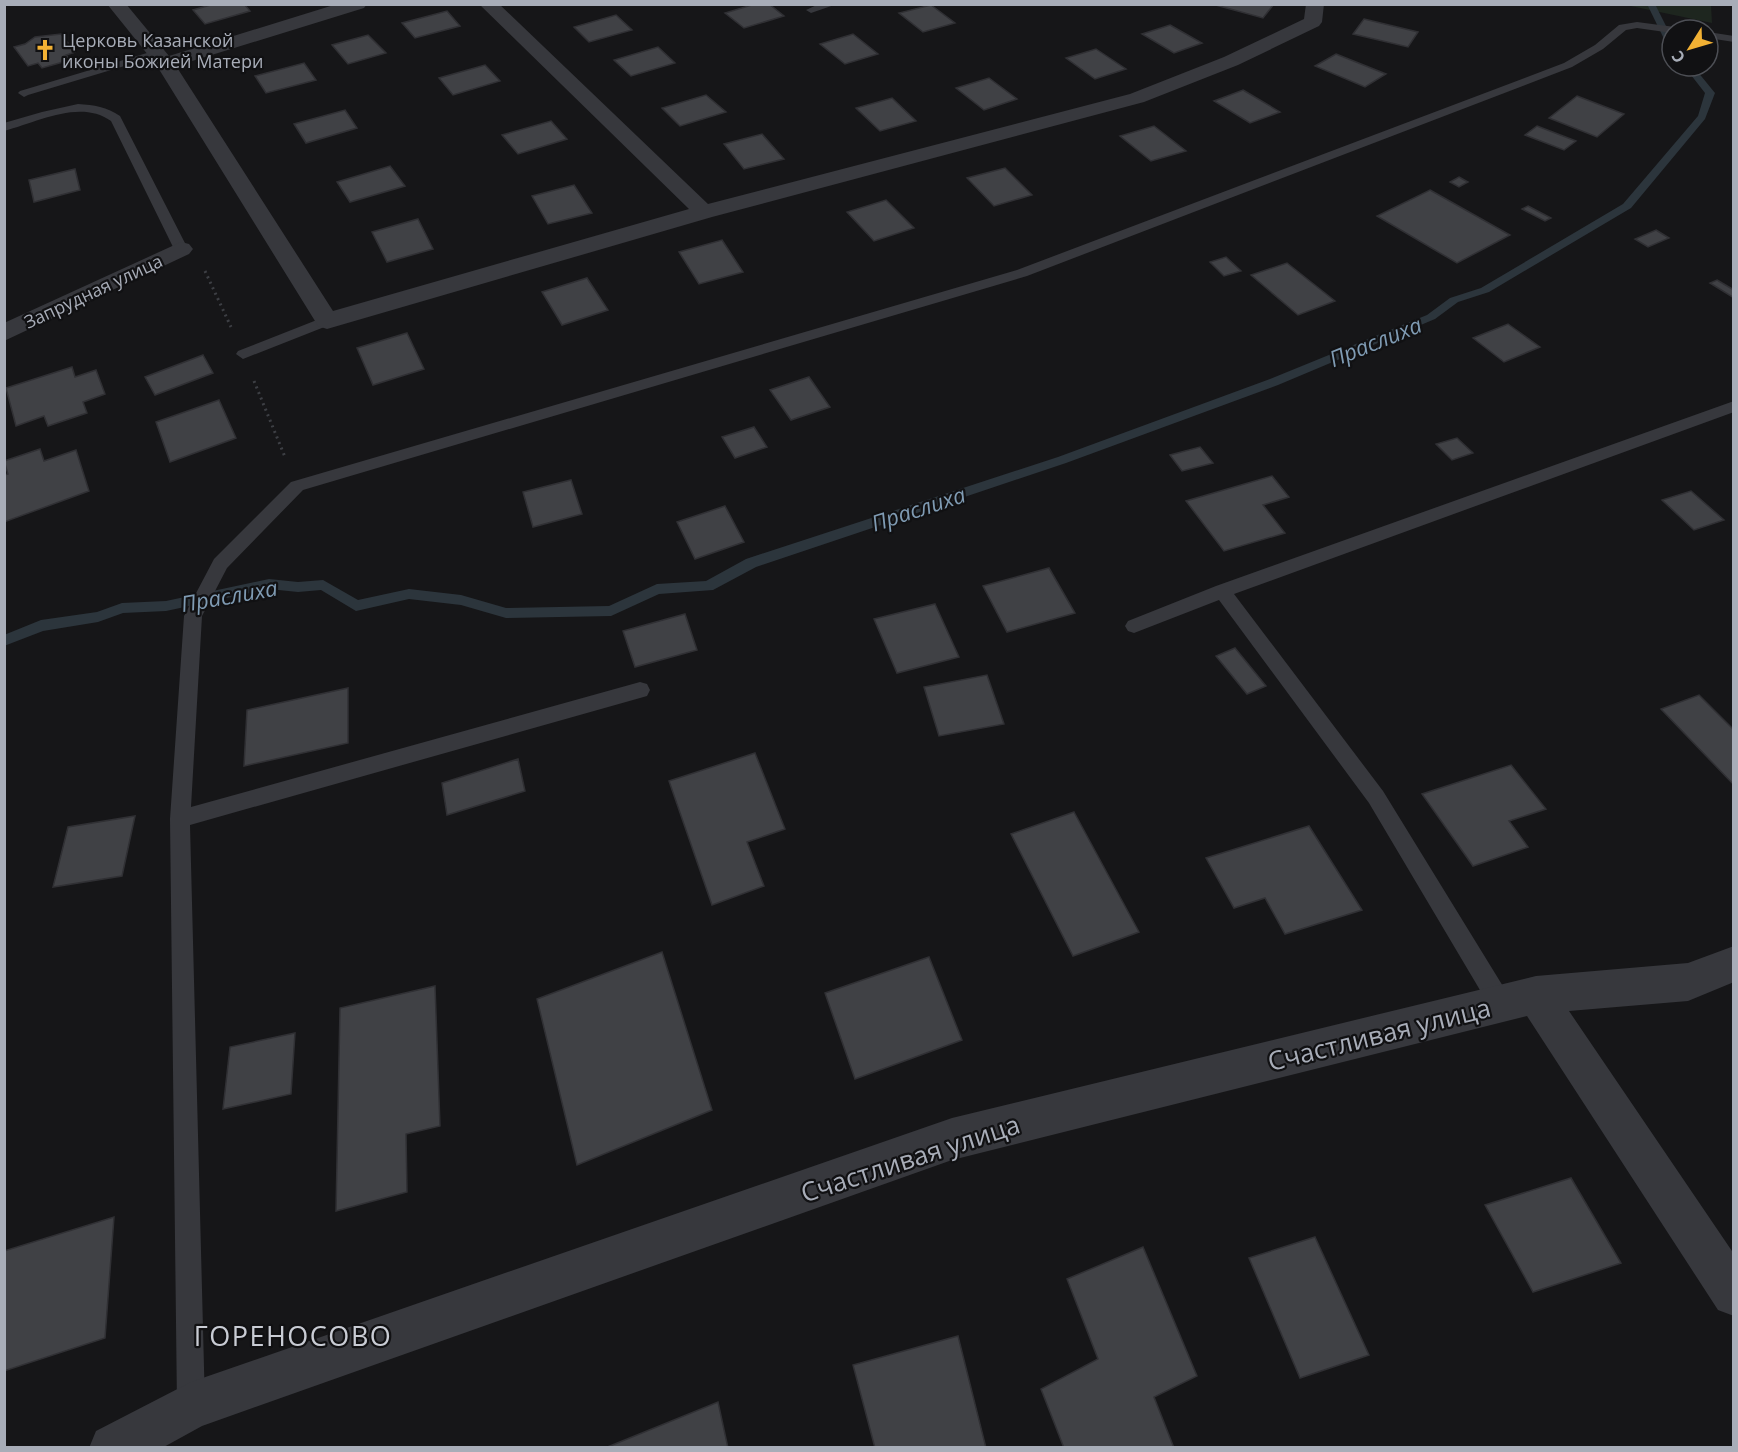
<svg xmlns="http://www.w3.org/2000/svg" width="1738" height="1452" viewBox="0 0 1738 1452" font-family="'Open Sans',sans-serif">
<style>
.green{fill:#1e261f}
.lines{fill:none;stroke-linecap:round;stroke-linejoin:round}
.stream{fill:#2c353c;fill-rule:evenodd}
.building{fill:#404145;stroke:#303034;stroke-width:1.5}
.path{stroke:#3d3f44;stroke-width:3;stroke-dasharray:2 4;stroke-linecap:butt}
.service{fill:#37383d;fill-rule:evenodd}
.minor{fill:#37383d;fill-rule:evenodd}
.labels{text-anchor:middle;dominant-baseline:central;stroke-width:4.5;stroke-linejoin:round;paint-order:stroke}
.far-poi-label{font-size:18px;fill:#a8adb8;stroke:#111113;text-anchor:start}
.far-street-label{font-size:18px;fill:#a8adb8;stroke:#111113}
.water-label{font-size:22px;font-style:italic;fill:#7f9bb3;stroke:#111113}
.near-street-label{font-size:26px;fill:#a8adb8;stroke:#111113}
.near-neighbourhood-label{font-size:27px;letter-spacing:1.5px;fill:#c9ccd4;stroke:#111113}
</style>
<rect width="100%" height="100%" fill="#161618"/>
<polygon class="green" points="1626,5 1711,5 1712,23"/>
<g class="lines">
<g class="stream">
<polygon points="1647,4 1655,4 1672,38 1672,50 1668,47"/>
<polygon points="1684,66 1693,66 1715,93 1705,119 1631,208 1489,292 1458,302 1435,319 1278,385 1066,463 756,567 713,590 659,594 611,616 506,618 461,605 409,599 356,611 321,590 298,592 269,589 166,611 123,613 98,622 43,631 4,646 4,635 41,620 97,612 122,603 166,601 269,579 298,582 323,580 358,600 409,589 461,595 506,608 609,606 657,584 706,581 746,559 1058,457 1270,379 1427,315 1450,298 1481,288 1623,204 1698,116 1705,93"/>
</g>
</g>
<g class="building">
<polygon points="214,4 244,4 250,11 205,24 193,10"/>
<polygon points="755,4 769,4 784,16 744,28 725,13"/>
<polygon points="1212,4 1274,4 1263,18"/>
<polygon points="931,5 955,23 923,32 899,13"/>
<polygon points="447,11 460,26 415,38 402,23"/>
<polygon points="616,15 632,30 589,42 574,27"/>
<polygon points="1364,19 1418,32 1408,47 1353,34"/>
<polygon points="1170,25 1202,43 1174,53 1142,34"/>
<polygon points="61,34 75,52 66,55 70,60 42,68 38,63 28,66 14,47 25,44 35,37"/>
<polygon points="853,34 878,54 845,64 820,44"/>
<polygon points="368,35 386,53 348,64 332,45"/>
<polygon points="658,47 675,63 631,76 614,60"/>
<polygon points="1096,49 1126,69 1095,79 1066,58"/>
<polygon points="1336,54 1386,74 1365,87 1315,66"/>
<polygon points="304,63 316,80 266,93 255,76"/>
<polygon points="485,65 500,81 453,95 439,78"/>
<polygon points="989,78 1017,99 984,110 956,88"/>
<polygon points="1243,90 1280,112 1250,123 1214,101"/>
<polygon points="706,95 726,112 680,126 662,108"/>
<polygon points="1577,96 1624,114 1597,137 1549,118"/>
<polygon points="892,98 916,121 880,131 856,108"/>
<polygon points="345,110 357,128 306,143 294,124"/>
<polygon points="551,121 567,139 518,154 502,135"/>
<polygon points="1154,126 1186,151 1151,161 1120,136"/>
<polygon points="1537,126 1576,141 1564,150 1525,135"/>
<polygon points="762,134 784,159 744,169 724,144"/>
<polygon points="390,166 405,186 350,202 337,182"/>
<polygon points="1005,168 1032,195 994,206 967,178"/>
<polygon points="75,169 80,190 34,202 29,180"/>
<polygon points="1459,177 1468,182 1459,187 1450,182"/>
<polygon points="574,185 592,213 548,224 532,196"/>
<polygon points="1430,190 1510,235 1457,263 1377,216"/>
<polygon points="886,200 914,228 874,241 847,212"/>
<polygon points="1528,206 1551,218 1545,221 1522,209"/>
<polygon points="418,219 433,249 387,262 372,232"/>
<polygon points="1656,230 1669,238 1648,247 1635,239"/>
<polygon points="722,240 743,272 699,284 679,252"/>
<polygon points="1226,257 1241,271 1224,276 1210,262"/>
<polygon points="1287,263 1335,301 1298,315 1251,275"/>
<polygon points="587,278 608,310 562,325 542,292"/>
<polygon points="1717,280 1734,290 1734,298 1710,283"/>
<polygon points="1508,324 1540,347 1504,362 1473,338"/>
<polygon points="407,333 424,369 373,385 357,348"/>
<polygon points="203,355 213,373 155,395 145,377"/>
<polygon points="72,367 75,377 96,370 105,394 83,402 87,413 48,426 44,416 16,426 6,388"/>
<polygon points="809,377 830,407 791,420 770,390"/>
<polygon points="219,400 236,438 170,462 156,422"/>
<polygon points="754,427 767,447 735,458 722,437"/>
<polygon points="1457,438 1473,453 1452,460 1436,444"/>
<polygon points="1200,447 1213,463 1182,471 1170,455"/>
<polygon points="40,449 44,461 76,450 89,491 4,522 4,475 8,474 4,461"/>
<polygon points="1272,476 1289,497 1263,505 1285,533 1224,551 1186,501"/>
<polygon points="571,480 582,514 533,527 523,492"/>
<polygon points="1691,491 1724,520 1694,530 1662,500"/>
<polygon points="725,506 744,542 695,559 677,522"/>
<polygon points="1049,568 1075,613 1007,632 983,586"/>
<polygon points="935,604 959,657 897,673 874,619"/>
<polygon points="685,614 697,650 635,667 623,631"/>
<polygon points="1235,648 1266,686 1247,694 1216,656"/>
<polygon points="987,675 1004,724 939,736 924,687"/>
<polygon points="348,688 348,743 244,766 247,710"/>
<polygon points="1699,695 1734,730 1734,785 1661,709"/>
<polygon points="755,753 785,829 747,842 764,886 712,905 669,781"/>
<polygon points="518,759 525,791 447,815 442,783"/>
<polygon points="1511,765 1546,809 1509,821 1528,847 1473,866 1422,794"/>
<polygon points="1074,812 1139,932 1073,956 1011,834"/>
<polygon points="135,816 122,876 53,887 68,827"/>
<polygon points="1309,826 1362,910 1285,934 1265,898 1234,908 1206,858"/>
<polygon points="662,952 712,1110 577,1165 537,999"/>
<polygon points="929,957 962,1040 855,1079 825,993"/>
<polygon points="435,986 440,1126 406,1134 407,1192 336,1211 340,1008"/>
<polygon points="295,1033 291,1094 223,1109 230,1047"/>
<polygon points="1571,1178 1621,1263 1533,1292 1485,1205"/>
<polygon points="114,1217 105,1338 4,1371 4,1251"/>
<polygon points="1315,1237 1369,1355 1300,1378 1249,1258"/>
<polygon points="1143,1247 1197,1376 1154,1397 1174,1448 1064,1448 1041,1389 1098,1359 1067,1279"/>
<polygon points="958,1336 986,1448 875,1448 853,1365"/>
<polygon points="718,1402 728,1448 605,1448"/>
</g>
<g class="lines">
<g class="path">
<polyline points="205,271 231,327"/>
<polyline points="254,381 285,457"/>
</g>
<g class="service">
<polygon points="819,4 837,4 811,13 806,10"/>
<polygon points="1637,22 1675,27 1680,30 1672,30 1672,33 1637,28 1626,30 1603,49 1572,67 1027,276 303,490 227,568 202,616 191,807 640,682 647,684 650,690 647,696 640,698 190,825 205,1406 201,1416 191,1420 181,1416 177,1406 170,819 184,616 214,559 291,482 1017,270 1564,63 1595,45 1619,25"/>
<polygon points="1708,32 1734,36 1734,42 1708,38"/>
<polygon points="157,50 161,51 161,55 28,95 24,97 18,93 20,91"/>
<path d="M78 104C94 105 107 107 120 116L188 249 186 252 181 253 174 249 111 121C80 99 38 122 4 131V123L42 112Z"/>
<polygon points="327,316 332,318 334,321 332,324 248,357 243,359 236,354 238,351"/>
<polygon points="1734,401 1734,412 1234,594 1383,791 1509,996 1512,1004 1509,1012 1501,1015 1493,1012 1369,803 1219,600 1134,633 1128,631 1125,626 1128,621 1216,586"/>
</g>
<g class="minor">
<polygon points="107,4 126,4 169,56 337,4 367,4 364,8 176,66 333,311 689,209 479,4 499,4 708,204 1130,94 1224,57 1304,19 1306,4 1324,4 1322,22 1319,26 1238,65 1144,102 712,217 327,329 318,326 315,321 157,66"/>
<polygon points="181,242 189,244 193,249 189,254 4,341 4,323"/>
<polygon points="1734,946 1734,982 1688,1001 1569,1011 1734,1254 1734,1316 1718,1310 1527,1016 952,1160 202,1426 162,1448 89,1448 96,1431 191,1382 952,1118 1536,976 1688,963"/>
</g>
</g>
<defs>
<symbol id="church-bare" viewBox="-9 -9 18 18"><path d="M-1.2-6h2.4v3.5h3.3v2.4h-3.3V6h-2.4V-.1h-3.3v-2.4h3.3Z" fill="#f2b134" stroke="#111113" stroke-width="2.5" paint-order="stroke"/></symbol>
</defs>
<g fill-rule="evenodd">
<use href="#church-bare" x="30" y="35" width="30" height="30"/>
</g>
<g class="labels">
<g class="far-poi-label">
<text x="62" y="40">Церковь Казанской<tspan x="62" dy="21">иконы Божией Матери</tspan></text>
</g>
<g class="far-street-label">
<text transform="translate(93 291) rotate(-25)">Запрудная улица</text>
</g>
<g class="water-label">
<text transform="translate(1375 341) rotate(-22)">Праслиха</text>
<text transform="translate(918 508) rotate(-18)">Праслиха</text>
<text transform="translate(229 595) rotate(-10)">Праслиха</text>
</g>
<g class="near-street-label">
<text transform="translate(1379 1034) rotate(-14)">Счастливая улица</text>
<text transform="translate(910 1158) rotate(-18)">Счастливая улица</text>
</g>
<g class="near-neighbourhood-label">
<text x="293" y="1335">ГОРЕНОСОВО</text>
</g>
</g>
<rect width="1738" height="1452" fill="none" stroke="#a8adb8" stroke-width="12"/>
<g transform="translate(1690 48) rotate(233)"><circle r="28" fill="#111113" stroke="#4d4f55" stroke-width="1.5"/>
<path d="M0-4.5L10 22L0 15L-10 22Z" fill="#f2b134"/>
<text y="-9" font-size="16" font-weight="bold" text-anchor="middle" fill="#a8adb8">С</text>
</g>
</svg>
